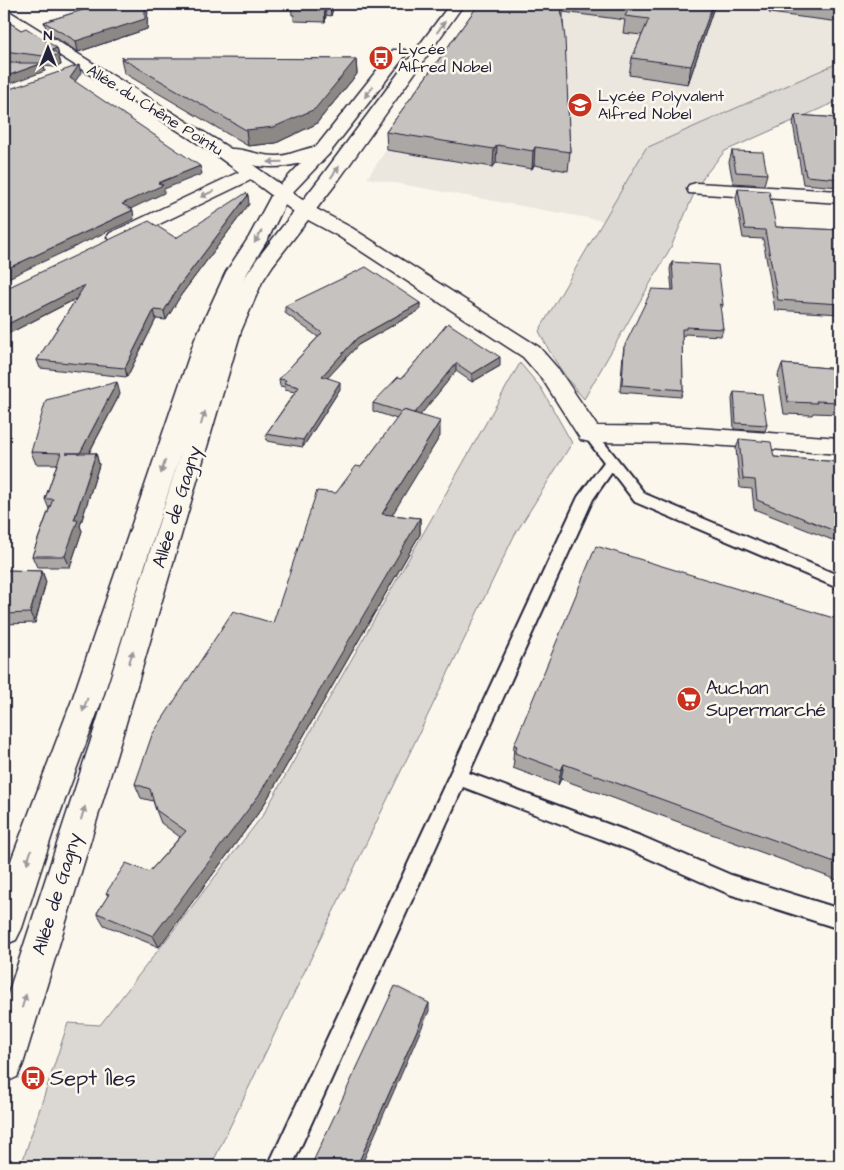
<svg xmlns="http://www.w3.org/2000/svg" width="844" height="1170" viewBox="0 0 844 1170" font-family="'Architects Daughter',sans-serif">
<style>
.built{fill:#ebe7df}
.green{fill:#dbd8d3;stroke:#7e7d87}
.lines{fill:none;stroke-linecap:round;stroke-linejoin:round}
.lane-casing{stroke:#22223b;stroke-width:4}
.street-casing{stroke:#22223b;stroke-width:3}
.secondary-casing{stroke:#22223b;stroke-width:3}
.lane{fill:#fbf7ec;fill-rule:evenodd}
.street{fill:#fbf7ec;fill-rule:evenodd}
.secondary{fill:#fbf7ec;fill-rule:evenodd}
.wall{fill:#aaa7a5;stroke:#22223b}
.shaded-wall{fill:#8b8886;stroke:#22223b}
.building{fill:#c6c2c0;stroke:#22223b}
.oneway{fill:#99979c}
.labels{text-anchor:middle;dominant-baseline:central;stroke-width:5;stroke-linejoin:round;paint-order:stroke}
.far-poi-label{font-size:16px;fill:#22223b;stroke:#fbf7ec;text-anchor:start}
.far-street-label{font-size:16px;fill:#22223b;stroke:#fbf7ec}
.street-label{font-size:19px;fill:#22223b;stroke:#fbf7ec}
.poi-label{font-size:19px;fill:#22223b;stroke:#fbf7ec;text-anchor:start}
.near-poi-label{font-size:22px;fill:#22223b;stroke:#fbf7ec;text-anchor:start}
</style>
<rect width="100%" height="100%" fill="#fbf7ec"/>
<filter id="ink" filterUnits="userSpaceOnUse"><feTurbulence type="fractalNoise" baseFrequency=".02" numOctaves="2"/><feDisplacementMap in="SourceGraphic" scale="10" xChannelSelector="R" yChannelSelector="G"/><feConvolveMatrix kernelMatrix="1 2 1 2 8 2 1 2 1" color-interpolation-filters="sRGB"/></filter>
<g filter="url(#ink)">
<polygon class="built" points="487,4 840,4 840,62 646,148 604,221 367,178"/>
<g class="green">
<path d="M840 62V100L725 151 705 175 696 189 671 247 584 399C564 376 552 358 539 331L646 148Z"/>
<polygon points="520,363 541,388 572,443 514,536 211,1166 21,1166 68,1023 100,1025 263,815"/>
</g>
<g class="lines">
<defs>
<polygon id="lane" points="590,429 595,431 645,494 840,576 840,589 635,502 612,472 593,499 469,773 643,837 731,875 840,909 840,929 729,894 630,850 463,787 292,1166 268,1166 578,497 604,462 583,434 585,431"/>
<g id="street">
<path d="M4 10 9 11 231 149C243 148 262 157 278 156 294 155 313 143 328 147L331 151 328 155C304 163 279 171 253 165L311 206 352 228 539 347 559 370 597 426 683 427 840 438V454L683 443 590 442 581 440 543 380 523 357 338 236 297 214 251 180 124 241 117 243 110 241 107 237 110 233 239 172 213 153 4 20Z"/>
<polygon points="696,183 840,191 840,203 689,193 687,189 689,185"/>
</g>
<polygon id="secondary" points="450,4 464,4 335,185 273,265 262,282 241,331 121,740 23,1064 17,1077 4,1083 4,1006 91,740 182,449 102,700 53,832 22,928 16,940 4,945 4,879 72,700 195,339 226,272 249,237 272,194 316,147 393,50 405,50 407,53 405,56 328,155 289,196 269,237 243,280 257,259 321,177"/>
</defs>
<use href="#lane" class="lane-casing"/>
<use href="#street" class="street-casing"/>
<use href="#secondary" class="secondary-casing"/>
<use href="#lane" class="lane"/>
<use href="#street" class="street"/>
<use href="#secondary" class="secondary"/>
</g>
<g class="wall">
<polygon points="102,4 148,4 147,29 78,52 47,32 44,22"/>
<polygon points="291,4 334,4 331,16 326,15 325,22 294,21 294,15 292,15"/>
<polygon points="479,4 715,4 688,84 629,75 632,58 642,35 623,33 625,20 563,12 563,20 570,152 568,171 534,165 532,169 496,163 493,167 387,150 386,132"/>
<polygon points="771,4 840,4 840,22 769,13"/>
<polygon points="4,19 21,30 57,48 61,65 54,67 44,66 45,71 20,63 4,61"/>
<polygon points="121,58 356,59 357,74 316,124 276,143 248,146 124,73"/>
<polygon points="795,115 840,118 840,187 803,184 793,123"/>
<polygon points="732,151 767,174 764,185 733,183 729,162"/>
<polygon points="738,189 776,227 840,230 840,314 775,310 763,239 743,238 736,198"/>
<polygon points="249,204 181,295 166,320 156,319 127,377 40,368 37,360 76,299 4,336 9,287 176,238"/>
<polygon points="672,262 723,305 720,312 723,329 721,336 685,334 684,336 682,336 683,390 681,397 620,392 623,354 624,347 672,290 670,269"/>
<polygon points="420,303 420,310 358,345 327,378 340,389 303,447 267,441 266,434 295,392 285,390 285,387 280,386 279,379 318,337 285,313 285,306"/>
<polygon points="448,323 500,366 472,382 456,371 420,415 440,436 391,515 420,518 420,534 262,808 159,947 104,925 97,913 108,896 106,893 149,872 180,837 161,823 156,810 153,801 141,798 135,784 273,623 336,493 361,467 397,419 373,411 373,403 402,378"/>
<polygon points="782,364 840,369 840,414 813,413 812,415 784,414 778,375"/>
<polygon points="734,392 767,425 765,431 734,429 732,399"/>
<polygon points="120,394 89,453 96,453 99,465 80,526 82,531 70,567 37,567 32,556 49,509 45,499 57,464 36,464 31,452"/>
<polygon points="739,439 774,457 840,462 840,543 754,509 752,489 740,488 736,449"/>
<polygon points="4,570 42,571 46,582 35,623 5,624 4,627"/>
<polygon points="840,620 840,881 561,779 558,785 513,768 514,760 513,760 514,745"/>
</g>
<g class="shaded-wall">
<polygon points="145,4 148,4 147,29 78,52 76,41"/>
<polygon points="325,4 326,15 325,22 324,7"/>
<polygon points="330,4 334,4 331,16"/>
<polygon points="713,4 715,4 688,84 691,66"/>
<polygon points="57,48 61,65 54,67 52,57 51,50"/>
<polygon points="356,59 357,74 316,124 276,143 248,146 246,130"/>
<polygon points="43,63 45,71 4,86 4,77"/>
<polygon points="79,65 81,73 72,86 70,78"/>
<polygon points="497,145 496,163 493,167 494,149"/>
<polygon points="535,147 534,165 532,169 533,151"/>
<polygon points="200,166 202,174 164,189 164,193 124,212 122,204 158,183"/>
<polygon points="248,195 249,204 181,295 166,320 164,311 179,286"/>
<polygon points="133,210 134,219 4,280 4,270"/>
<polygon points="85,285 87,293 4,336 4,326"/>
<polygon points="420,303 420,310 358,345 323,383 322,376 357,338"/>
<polygon points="154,310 156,319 127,377 125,368"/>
<polygon points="500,357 500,366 472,382 472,374"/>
<polygon points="456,363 456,371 413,424 413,415"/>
<polygon points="117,382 120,394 83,464 80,453"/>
<polygon points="340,382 340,389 303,447 303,440"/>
<polygon points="440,421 440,436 383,530 382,514"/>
<polygon points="96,453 99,465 80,526 82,531 70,567 65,556 74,520"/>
<polygon points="420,518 420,534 262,808 159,947 153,936"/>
<polygon points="42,571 46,582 35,623 30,613"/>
<polygon points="564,764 561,779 558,785 561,770"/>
<polygon points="429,1003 429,1011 361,1166 357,1166"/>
</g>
<g class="building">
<polygon points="102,4 145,4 145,19 76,41 44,22"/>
<polygon points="294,4 325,4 324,7 293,7"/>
<polygon points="479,4 564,4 564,9 561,8 565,38 570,152 535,147 533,151 497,145 494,149 386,132"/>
<polygon points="630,4 713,4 691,66 632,58 649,19 625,16 631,4"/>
<polygon points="4,19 21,30 26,28 57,48 51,50 59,54 52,57 4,51"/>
<polygon points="121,58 207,58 356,59 315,109 274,127 246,130"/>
<polygon points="4,63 43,63 4,77"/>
<polygon points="79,65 70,78 200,166 158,183 163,185 122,204 133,210 4,270 4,91"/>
<polygon points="795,115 840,118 840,179 806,176"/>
<polygon points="732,151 763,152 767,174 736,172"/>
<polygon points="738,189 769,191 776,227 840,230 840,304 778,300 765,230 745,229"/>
<polygon points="246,193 248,195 179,286 164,311 154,310 125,368 37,360 85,285 4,326 4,288 9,287 149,221 176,238"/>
<polygon points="672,262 718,265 723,305 720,304 723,329 686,327 686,329 682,329 683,390 622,385 624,347 652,289 674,290"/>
<polygon points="366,267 420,303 357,338 322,376 340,382 303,440 266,434 299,387 284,383 286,380 279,379 322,333 285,306"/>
<polygon points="448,323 500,357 472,374 456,363 415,413 403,410 402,412 373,403 398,377 402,378"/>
<polygon points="782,364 840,369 840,402 816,401 817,403 788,402"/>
<polygon points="117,382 80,453 66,453 96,453 74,520 78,520 65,556 32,556 53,499 45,499 61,453 31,452 46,400"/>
<polygon points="734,392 762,394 767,425 736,423"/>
<polygon points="403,410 440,421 382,514 420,518 259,795 153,936 97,913 109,894 106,893 126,863 149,872 186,831 156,810 150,789 135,784 152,735 233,611 273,623 317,491 336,493 356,466 361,467"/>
<polygon points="739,439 771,442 774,457 840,462 840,533 757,500 755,480 743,479"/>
<polygon points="596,546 840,620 840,864 564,764 561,770 515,753 517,746 514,745"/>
<polygon points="4,570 42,571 30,613 4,614"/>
<polygon points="395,986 429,1003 357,1166 311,1166"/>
</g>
<defs><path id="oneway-solid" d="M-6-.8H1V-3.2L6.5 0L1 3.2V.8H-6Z" transform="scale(1.25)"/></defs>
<g class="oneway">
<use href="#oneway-solid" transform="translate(441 27) rotate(-54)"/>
<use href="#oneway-solid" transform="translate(369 92) rotate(128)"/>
<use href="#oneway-solid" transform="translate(275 162) rotate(178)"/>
<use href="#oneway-solid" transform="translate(335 172) rotate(-54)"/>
<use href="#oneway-solid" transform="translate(207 194) rotate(155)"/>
<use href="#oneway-solid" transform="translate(258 237) rotate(121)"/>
<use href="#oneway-solid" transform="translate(203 418) rotate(-73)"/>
<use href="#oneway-solid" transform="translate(163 467) rotate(108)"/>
<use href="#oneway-solid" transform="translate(131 657) rotate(-73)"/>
<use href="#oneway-solid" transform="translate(85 705) rotate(110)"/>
<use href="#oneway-solid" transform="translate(83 813) rotate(-73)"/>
<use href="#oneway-solid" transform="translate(29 857) rotate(109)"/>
<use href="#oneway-solid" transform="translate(24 1001) rotate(-73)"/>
</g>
</g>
<defs>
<symbol id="bus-disc" viewBox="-11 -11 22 22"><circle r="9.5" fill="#c8321e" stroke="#fbf7ec"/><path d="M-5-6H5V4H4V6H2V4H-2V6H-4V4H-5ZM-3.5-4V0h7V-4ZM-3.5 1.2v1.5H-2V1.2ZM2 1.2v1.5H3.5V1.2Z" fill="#fff"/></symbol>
<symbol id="school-disc" viewBox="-11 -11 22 22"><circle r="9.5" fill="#c8321e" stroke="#fbf7ec"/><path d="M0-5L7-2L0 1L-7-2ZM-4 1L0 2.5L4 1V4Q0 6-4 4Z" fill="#fff"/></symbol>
<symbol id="supermarket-disc" viewBox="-11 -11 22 22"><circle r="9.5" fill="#c8321e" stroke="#fbf7ec"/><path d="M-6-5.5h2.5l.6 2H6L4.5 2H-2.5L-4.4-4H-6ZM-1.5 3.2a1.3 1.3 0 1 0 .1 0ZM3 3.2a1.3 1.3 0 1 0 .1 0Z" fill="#fff"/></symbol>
</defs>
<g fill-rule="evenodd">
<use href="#bus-disc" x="367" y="44" width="28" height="28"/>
<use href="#school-disc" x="566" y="91" width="28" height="28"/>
<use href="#supermarket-disc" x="675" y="685" width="28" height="28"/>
<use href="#bus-disc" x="19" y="1064" width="28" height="28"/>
</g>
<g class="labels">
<g class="far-poi-label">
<text x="398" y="49">Lycée<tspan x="398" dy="18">Alfred Nobel</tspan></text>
<text x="598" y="96">Lycée Polyvalent<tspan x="598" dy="18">Alfred Nobel</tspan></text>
</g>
<g class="far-street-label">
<text transform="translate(155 110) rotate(32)">Allée du Chêne Pointu</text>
</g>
<g class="street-label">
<text transform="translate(177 507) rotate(-73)">Allée de Gagny</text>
<text transform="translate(57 894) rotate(-73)">Allée de Gagny</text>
</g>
<g class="poi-label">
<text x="706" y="688">Auchan<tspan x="706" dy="22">Supermarché</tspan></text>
</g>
<g class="near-poi-label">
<text x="50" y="1078">Sept Îles</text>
</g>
</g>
<rect width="844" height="1170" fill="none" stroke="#fbf7ec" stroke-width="20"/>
<rect x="10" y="10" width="824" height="1150" fill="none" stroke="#22223b" stroke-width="2" filter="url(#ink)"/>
<g transform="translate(48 48)" stroke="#fbf7ec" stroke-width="4" paint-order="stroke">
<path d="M0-4L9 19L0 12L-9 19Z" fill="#22223b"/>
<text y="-8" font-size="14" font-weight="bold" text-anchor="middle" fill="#22223b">N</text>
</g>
</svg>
